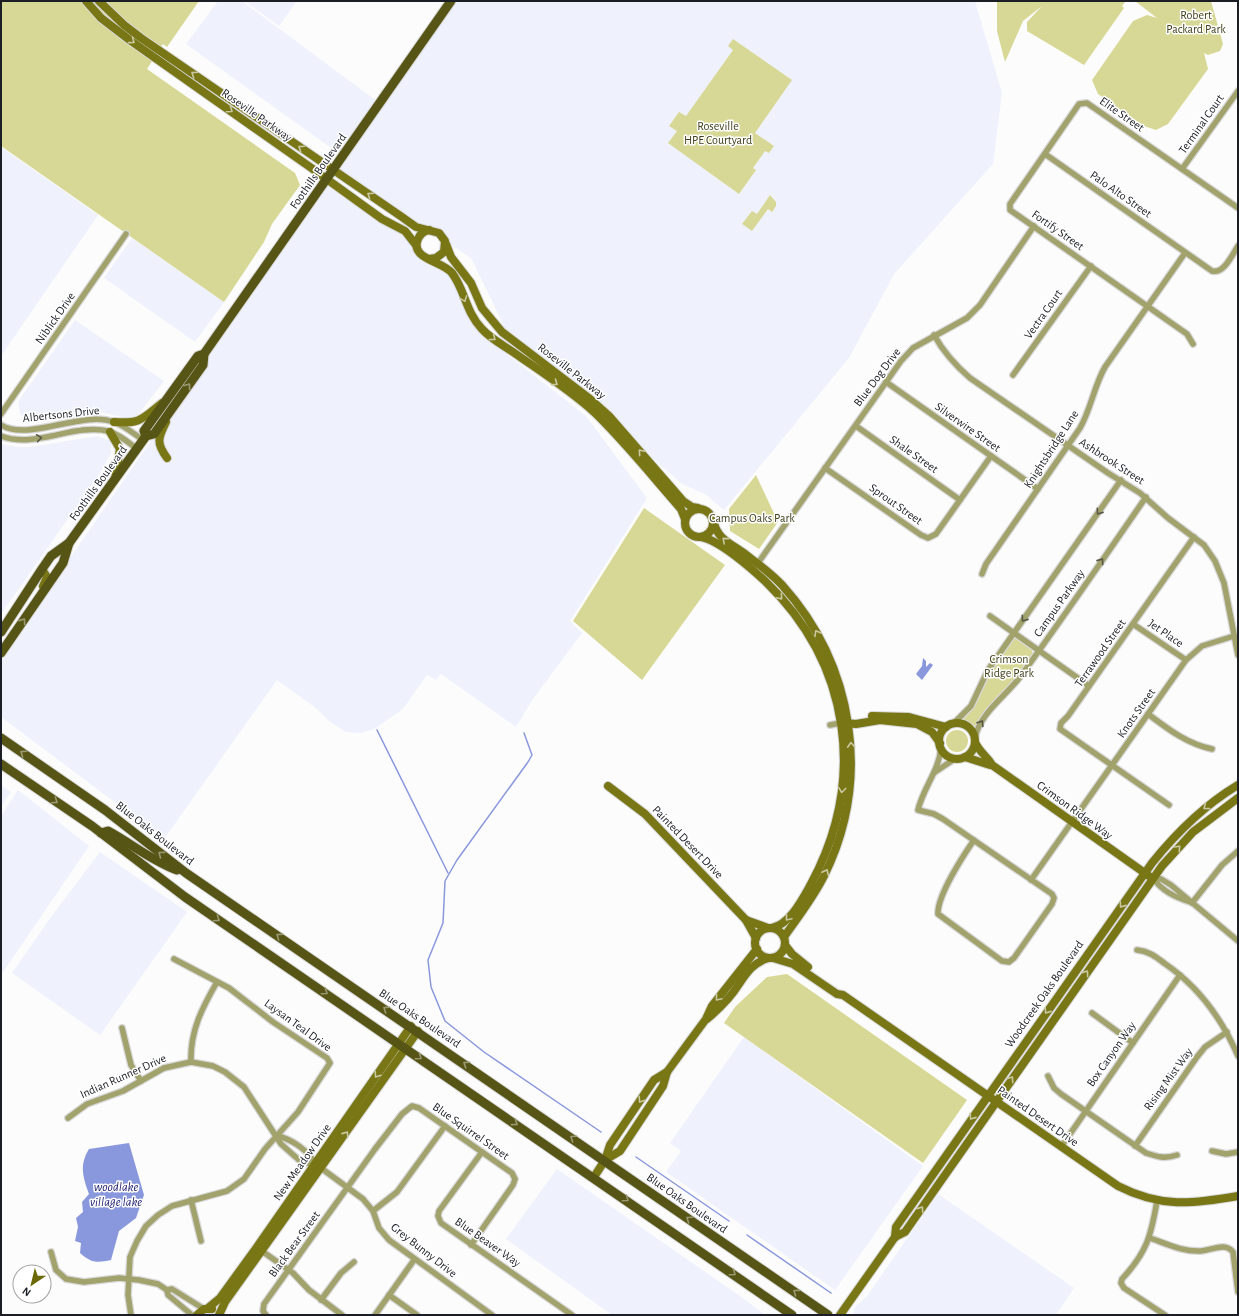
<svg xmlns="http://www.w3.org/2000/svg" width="1239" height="1316" viewBox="0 0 1239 1316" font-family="'Alegreya Sans',sans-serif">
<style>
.built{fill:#eff2fd}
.green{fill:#d8d896}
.water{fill:#8998dd}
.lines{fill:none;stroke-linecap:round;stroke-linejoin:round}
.stream{stroke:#8998dd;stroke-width:1.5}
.street-casing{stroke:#d8d8da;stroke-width:8}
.secondary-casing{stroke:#d8d8da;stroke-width:10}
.primary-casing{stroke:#d8d8da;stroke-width:11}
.street{stroke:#a2a26c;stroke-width:5.5}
.secondary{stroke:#787615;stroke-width:8}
.primary{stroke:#575515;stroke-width:9}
.oneway{stroke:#c9c8a1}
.oneway2{stroke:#9a9973}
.oneway3{stroke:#585946}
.labels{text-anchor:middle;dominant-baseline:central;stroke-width:3;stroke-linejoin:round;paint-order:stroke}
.park-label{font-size:12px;fill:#3f3f1b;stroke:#fff}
.street-label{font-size:12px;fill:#1c1e26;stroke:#fff}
.water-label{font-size:13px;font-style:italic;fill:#1d1e6e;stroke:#fff}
</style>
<rect width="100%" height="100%" fill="#fcfcfc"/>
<g class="built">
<polygon points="218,1 242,1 378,102 341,155 186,44"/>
<polygon points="244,1 297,1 279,26"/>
<polygon points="456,1 975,1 1002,93 993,164 894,274 849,358 724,510 705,494 682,484 506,330 471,258 337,170"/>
<polygon points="1,147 98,215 1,356"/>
<polygon points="329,183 411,241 446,270 490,341 586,416 647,498 570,621 582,633 533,699 516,727 441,674 436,680 427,675 403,709 374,729 360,733 346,732 330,722 317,709 277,680 164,839 1,717 1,658"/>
<polygon points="132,238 224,302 195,342 104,278"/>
<polygon points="75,320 164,381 138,415 128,418 99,412 31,421 26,420 20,413 18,403 20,399"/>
<polygon points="97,436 111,441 111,453 100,473 1,614 1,444 20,447 30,447"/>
<polygon points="1,785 11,792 1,806"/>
<polygon points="18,790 89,846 1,975 1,816"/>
<polygon points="100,852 187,912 100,1035 12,973 51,917"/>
<polygon points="744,1037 923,1166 835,1290 666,1172 681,1151 670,1143"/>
<polygon points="557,1169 740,1296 765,1315 612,1315 506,1239"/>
<polygon points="938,1194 1074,1288 1056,1315 853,1315 855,1307 867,1296"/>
</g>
<g class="green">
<polygon points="1,1 199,1 167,47 163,44 147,69 295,173 300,185 272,224 264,242 224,302 1,146"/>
<polygon points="997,1 1126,1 1122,6 1124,8 1084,65 1027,31 1027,22 1042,6 1023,21 1005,62 997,31"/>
<polygon points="1135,1 1211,1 1223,44 1220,51 1208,55 1204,53 1208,69 1168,124 1156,130 1144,126 1098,94 1092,80 1133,21 1147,15 1157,18"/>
<polygon points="733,39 792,80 755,133 774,146 769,153 765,151 753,168 756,170 739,194 668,143 677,131 669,126 679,112 686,116 733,50 728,46"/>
<polygon points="770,195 776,202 776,206 772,212 768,209 752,231 742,224 752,211 757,214"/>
<polygon points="756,475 778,522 759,549 730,531 729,509"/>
<polygon points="644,508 725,565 642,680 573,621"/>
<path d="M1013 639H1017L1032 650 1033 655 1013 683 974 728 961 720C984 699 989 660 1013 639Z"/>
<circle cx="957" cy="741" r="11"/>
<polygon points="787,974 967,1100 923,1163 724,1023 735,1007 767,977"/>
</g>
<g class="water">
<polygon points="923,658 926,661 926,667 930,663 933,665 922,680 916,674 922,666"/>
<path d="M129 1143 144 1195 136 1218 119 1231 111 1260C97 1263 91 1263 80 1253L81 1243 75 1241 78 1227 76 1218 83 1212 82 1202 89 1194C83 1177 79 1165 89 1149Z"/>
</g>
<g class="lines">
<g class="stream">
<polyline points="377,730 448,873"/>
<polyline points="524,733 532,755 528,762 457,860 445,881 443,923 428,960 431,987 445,1021 484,1052 601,1132"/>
<polyline points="636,1157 729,1221"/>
<polyline points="747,1235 831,1293"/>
</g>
<defs>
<g id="street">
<path d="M1045 154 1212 271C1224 274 1232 255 1238 246"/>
<polyline points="1182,169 1238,91"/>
<path d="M934 335C944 353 955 365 970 378L1108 473 1140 493 1168 518 1204 545 1215 561 1224 583 1238 655"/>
<polyline points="1193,344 1187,334 1010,210 1010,204 1079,104 1087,103 1238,208"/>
<polyline points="1013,375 1091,266"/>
<polyline points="886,382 1038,489"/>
<polyline points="1,414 126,234"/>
<path d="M1 425C28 442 82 410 114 422 125 426 134 434 143 440"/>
<polyline points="856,426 960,500"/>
<path d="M1 436C36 449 73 423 108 431 119 434 128 442 137 449"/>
<polyline points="825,468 921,535 928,538 936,534 991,456"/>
<polyline points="758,563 901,361 913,348 967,318 980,305 1034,226"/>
<path d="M982 574 986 564 1080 428C1091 409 1094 386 1105 367L1185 253"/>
<polyline points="990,616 1089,686"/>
<polyline points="1133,624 1186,660"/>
<path d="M1148 714C1168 729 1187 744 1212 749"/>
<polyline points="954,723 971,706 988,670 1121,480"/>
<polyline points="830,725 841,723"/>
<path d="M975 738C979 714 1006 696 1020 677 1063 618 1104 558 1146 497"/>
<path d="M941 748C939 771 923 788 918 810L934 814 943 819 1052 894 1054 898 1052 904 1014 958 1009 962 1002 961 938 914C937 896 963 856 974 840"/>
<polyline points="935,772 956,758"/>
<polyline points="1169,805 1060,729 1061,723 1068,716 1194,537"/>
<polyline points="1153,878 1161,879 1171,885 1238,941"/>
<path d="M1153 878C1162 891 1175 897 1190 902"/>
<polyline points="1031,880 1186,660 1202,646 1234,636"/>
<polyline points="1192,903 1222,865 1238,851"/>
<path d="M1137 950C1148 951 1155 956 1164 963 1198 986 1222 1019 1238 1056"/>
<polyline points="1092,1013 1133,1043"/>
<polyline points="122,1028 131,1065 141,1081"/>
<path d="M191 1062C190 1031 202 1008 217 982"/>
<path d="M1048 1076 1054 1088 1061 1094 1146 1153C1158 1157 1165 1159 1177 1155"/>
<polyline points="68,1118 87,1104 123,1091 164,1068 191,1062 213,1066 225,1072 244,1087 281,1144 299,1160 321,1168 363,1199 373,1211 379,1228 389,1240 492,1315"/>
<path d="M277 1136C292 1139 309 1151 316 1165"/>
<polyline points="1135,1146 1197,1057 1205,1047 1227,1032"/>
<polyline points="1061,1147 1180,975"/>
<polyline points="1212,1151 1226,1154 1238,1152"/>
<polyline points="482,1152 439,1211 438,1216 441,1223 572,1315"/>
<polyline points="191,1200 201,1241"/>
<path d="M1157 1201C1151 1236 1147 1252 1122 1279L1121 1283 1124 1288 1165 1315"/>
<polyline points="373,1211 397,1192 445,1126"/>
<path d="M1150 1238C1167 1244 1183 1252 1201 1251 1213 1250 1225 1242 1233 1252L1238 1292"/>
<polyline points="259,1249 293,1273 309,1290 342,1315"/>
<polyline points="51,1252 56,1270 66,1279 84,1282 119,1278 139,1280 158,1284 167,1290 172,1289 204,1309"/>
<polyline points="167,1290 168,1295 192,1315"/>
<polyline points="389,1295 417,1315"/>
<polyline points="321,1300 341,1273 354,1262"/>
<polyline points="131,1315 128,1295 130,1257 137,1241 146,1226 158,1215 172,1206 227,1191 244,1179 265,1149 298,1112 330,1063 327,1058 273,1022 229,988 174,959"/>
<polyline points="266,1315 263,1311 264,1304 375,1149 402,1114 412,1106 419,1108 512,1173 515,1179 513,1185 471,1245"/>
<polyline points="375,1315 414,1260"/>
</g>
<g id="secondary">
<polyline points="86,1 101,18 131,41 310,167 382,219 405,231 416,245"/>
<polyline points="99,1 124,25 141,38 402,217 416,227 439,233 445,241 444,252 436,258 429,259"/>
<path d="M429 230C424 231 420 234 418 239 409 259 443 261 452 273 465 290 465 311 482 329 491 339 503 345 513 352 540 371 570 390 594 412 625 442 652 476 681 509L685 519"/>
<polyline points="446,244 451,257 471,283 482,308 502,332 590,399 609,416 683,501 692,507 698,508"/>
<path d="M114 422C141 424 142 419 162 403"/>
<path d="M166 422C158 438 156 443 167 458"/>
<polyline points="110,432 120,449 115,479"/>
<circle cx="699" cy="523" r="14"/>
<path d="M714 523C718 540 732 544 745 554 758 564 771 573 782 585 854 665 872 779 824 876 813 898 798 917 784 937"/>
<path d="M701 537C719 540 751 568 765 581 851 664 867 780 811 884 802 900 790 924 772 928"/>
<polyline points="42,569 47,577 43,586"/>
<polyline points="872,716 909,717 946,727"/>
<polyline points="844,723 856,724 880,720 917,724 932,732 940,743"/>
<circle cx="957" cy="741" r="18"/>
<path d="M975 742C979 752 988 757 992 765L1149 876"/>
<polyline points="965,757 990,765"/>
<polyline points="608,786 645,814 746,920 756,938"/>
<polyline points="746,920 768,928"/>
<circle cx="770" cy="943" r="15"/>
<polyline points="785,945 792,954 808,967"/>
<path d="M773 958 793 964 837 994 843 995 1118 1186C1161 1208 1192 1204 1238 1196"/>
<path d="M707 1019C719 1009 731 997 739 984 747 972 754 962 769 958"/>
<polyline points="605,1160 620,1151 663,1086 667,1072 706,1019 712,1006 757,949"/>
<polyline points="594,1177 605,1160 610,1145 654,1080 667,1072"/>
<path d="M895 1237 896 1227 1152 863C1177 832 1203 806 1238 785"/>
<polyline points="208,1308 220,1298 257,1247 411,1026"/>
<polyline points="197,1315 204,1309 212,1309"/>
<polyline points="219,1315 225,1302 418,1031"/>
<polyline points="840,1315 895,1237 905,1232 1162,866 1193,832 1238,798"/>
</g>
<g id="primary">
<polyline points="146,436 154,434 203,365 204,354"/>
<polyline points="1,632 42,569 51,556 69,543 146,436 144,431 198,356 204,354 451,1"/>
<polyline points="1,653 63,563 69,543"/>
<polyline points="1,738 105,810 186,873 828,1315"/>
<polyline points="1,764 92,826 185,897 792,1315"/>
<path d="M101 833 108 831C132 844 152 861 177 870"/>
</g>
</defs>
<use href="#street" class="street-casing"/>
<use href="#secondary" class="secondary-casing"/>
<use href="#primary" class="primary-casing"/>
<use href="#street" class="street"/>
<use href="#secondary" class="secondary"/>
<use href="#primary" class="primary"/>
</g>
<defs><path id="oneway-chevron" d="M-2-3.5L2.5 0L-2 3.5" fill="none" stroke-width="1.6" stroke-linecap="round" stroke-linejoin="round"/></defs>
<g class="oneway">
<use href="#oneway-chevron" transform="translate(132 41) rotate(36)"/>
<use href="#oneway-chevron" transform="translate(194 74) rotate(-146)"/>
<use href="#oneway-chevron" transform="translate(230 110) rotate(35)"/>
<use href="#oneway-chevron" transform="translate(301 148) rotate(-146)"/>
<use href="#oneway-chevron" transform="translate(370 195) rotate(-146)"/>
<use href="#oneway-chevron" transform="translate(464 299) rotate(69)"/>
<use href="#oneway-chevron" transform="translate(493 338) rotate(37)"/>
<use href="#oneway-chevron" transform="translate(555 383) rotate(36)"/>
<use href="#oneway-chevron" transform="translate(641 452) rotate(-131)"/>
<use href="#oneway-chevron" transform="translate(725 540) rotate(-139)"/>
<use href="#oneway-chevron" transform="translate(780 597) rotate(49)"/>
<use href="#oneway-chevron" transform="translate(817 633) rotate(-120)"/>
<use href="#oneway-chevron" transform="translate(851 745) rotate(-93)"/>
<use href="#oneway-chevron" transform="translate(842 790) rotate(97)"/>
<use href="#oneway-chevron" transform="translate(1206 807) rotate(143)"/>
<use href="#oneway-chevron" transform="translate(1178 848) rotate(-47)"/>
<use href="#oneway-chevron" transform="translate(826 872) rotate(-65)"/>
<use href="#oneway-chevron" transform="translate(1122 905) rotate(125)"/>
<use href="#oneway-chevron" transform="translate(788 918) rotate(130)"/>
<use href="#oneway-chevron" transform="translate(1086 973) rotate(-55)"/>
<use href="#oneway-chevron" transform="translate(718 998) rotate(130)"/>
<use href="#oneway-chevron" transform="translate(1047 1011) rotate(125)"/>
<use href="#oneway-chevron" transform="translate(377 1075) rotate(124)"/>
<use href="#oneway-chevron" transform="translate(1011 1079) rotate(-55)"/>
<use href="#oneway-chevron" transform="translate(641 1100) rotate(124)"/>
<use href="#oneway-chevron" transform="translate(972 1117) rotate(125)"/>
<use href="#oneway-chevron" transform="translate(346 1134) rotate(-55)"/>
<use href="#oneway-chevron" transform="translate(921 1209) rotate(-55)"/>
</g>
<g class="oneway2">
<use href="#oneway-chevron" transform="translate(188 386) rotate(-54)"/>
<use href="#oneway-chevron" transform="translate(23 621) rotate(-55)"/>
<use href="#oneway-chevron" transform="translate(23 753) rotate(-146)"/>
<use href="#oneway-chevron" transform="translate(55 801) rotate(34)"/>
<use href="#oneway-chevron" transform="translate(161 854) rotate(-143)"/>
<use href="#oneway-chevron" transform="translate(217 919) rotate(34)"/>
<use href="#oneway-chevron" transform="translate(279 936) rotate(-146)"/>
<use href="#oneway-chevron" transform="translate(325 992) rotate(35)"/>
<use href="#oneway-chevron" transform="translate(386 1009) rotate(-146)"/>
<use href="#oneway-chevron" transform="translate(419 1057) rotate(35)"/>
<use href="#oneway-chevron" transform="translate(466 1064) rotate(-146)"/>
<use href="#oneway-chevron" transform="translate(515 1123) rotate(34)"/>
<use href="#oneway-chevron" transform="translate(573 1138) rotate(-145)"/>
<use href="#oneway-chevron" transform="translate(626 1199) rotate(35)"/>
<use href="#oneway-chevron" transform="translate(689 1219) rotate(-145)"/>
<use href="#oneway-chevron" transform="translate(733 1273) rotate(35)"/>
<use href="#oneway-chevron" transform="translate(796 1292) rotate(-144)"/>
</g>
<g class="oneway3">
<use href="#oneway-chevron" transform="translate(39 438) rotate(-8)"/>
<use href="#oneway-chevron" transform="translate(1099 512) rotate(125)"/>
<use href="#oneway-chevron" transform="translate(1101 561) rotate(-55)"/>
<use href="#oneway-chevron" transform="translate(1024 619) rotate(125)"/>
<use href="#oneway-chevron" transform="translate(981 723) rotate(-58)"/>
</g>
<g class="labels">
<g class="park-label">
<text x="1196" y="15">Robert<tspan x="1196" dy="14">Packard Park</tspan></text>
<text x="718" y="126">Roseville<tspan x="718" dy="14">HPE Courtyard</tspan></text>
<text x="752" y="518">Campus Oaks Park</text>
<text x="1009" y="659">Crimson<tspan x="1009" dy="14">Ridge Park</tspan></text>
</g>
<g class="street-label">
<text transform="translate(1122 114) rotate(35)">Elite Street</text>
<text transform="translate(257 115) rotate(35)">Roseville Parkway</text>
<text transform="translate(1201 124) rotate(-55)">Terminal Court</text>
<text transform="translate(318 171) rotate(-55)">Foothills Boulevard</text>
<text transform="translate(1121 194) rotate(35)">Palo Alto Street</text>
<text transform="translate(1058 230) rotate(35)">Fortify Street</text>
<text transform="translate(1043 314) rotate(-55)">Vectra Court</text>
<text transform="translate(55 318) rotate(-55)">Niblick Drive</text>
<text transform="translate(572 371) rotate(38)">Roseville Parkway</text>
<text transform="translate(877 377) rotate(-53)">Blue Dog Drive</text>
<text transform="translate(61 414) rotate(-6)">Albertsons Drive</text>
<text transform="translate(968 427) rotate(35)">Silverwire Street</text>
<text transform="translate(1051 449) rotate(-57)">Knightsbridge Lane</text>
<text transform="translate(914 454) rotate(35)">Shale Street</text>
<text transform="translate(1112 461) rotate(33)">Ashbrook Street</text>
<text transform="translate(98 483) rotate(-54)">Foothills Boulevard</text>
<text transform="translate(896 504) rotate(35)">Sprout Street</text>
<text transform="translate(1059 603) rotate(-55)">Campus Parkway</text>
<text transform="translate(1166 633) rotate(35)">Jet Place</text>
<text transform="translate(1100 653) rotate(-55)">Terrawood Street</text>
<text transform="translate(1136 713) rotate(-55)">Knots Street</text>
<text transform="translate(1075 810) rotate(36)">Crimson Ridge Way</text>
<text transform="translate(155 833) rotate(38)">Blue Oaks Boulevard</text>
<text transform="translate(688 842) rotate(46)">Painted Desert Drive</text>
<text transform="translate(1044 994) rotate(-55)">Woodcreek Oaks Boulevard</text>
<text transform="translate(420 1018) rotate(34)">Blue Oaks Boulevard</text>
<text transform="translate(298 1025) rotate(36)">Laysan Teal Drive</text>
<text transform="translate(1111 1054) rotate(-55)">Box Canyon Way</text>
<text transform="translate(123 1076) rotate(-24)">Indian Runner Drive</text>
<text transform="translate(1168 1079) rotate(-54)">Rising Mist Way</text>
<text transform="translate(1038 1116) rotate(35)">Painted Desert Drive</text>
<text transform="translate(471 1131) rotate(35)">Blue Squirrel Street</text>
<text transform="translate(302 1162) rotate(-55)">New Meadow Drive</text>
<text transform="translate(687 1203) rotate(35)">Blue Oaks Boulevard</text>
<text transform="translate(488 1242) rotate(35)">Blue Beaver Way</text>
<text transform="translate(294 1244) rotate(-54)">Black Bear Street</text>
<text transform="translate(424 1250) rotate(38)">Grey Bunny Drive</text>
</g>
<g class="water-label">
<text x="116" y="1187">woodlake<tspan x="116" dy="15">village lake</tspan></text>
</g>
</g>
<rect width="1239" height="1316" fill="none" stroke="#1c1e26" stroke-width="4"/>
<g transform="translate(32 1284) rotate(215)"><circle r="19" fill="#ffffff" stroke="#a4a5a8"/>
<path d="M0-3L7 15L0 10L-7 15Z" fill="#6c6a06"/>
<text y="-6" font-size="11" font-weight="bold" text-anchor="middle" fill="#1c1e26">N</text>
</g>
</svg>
